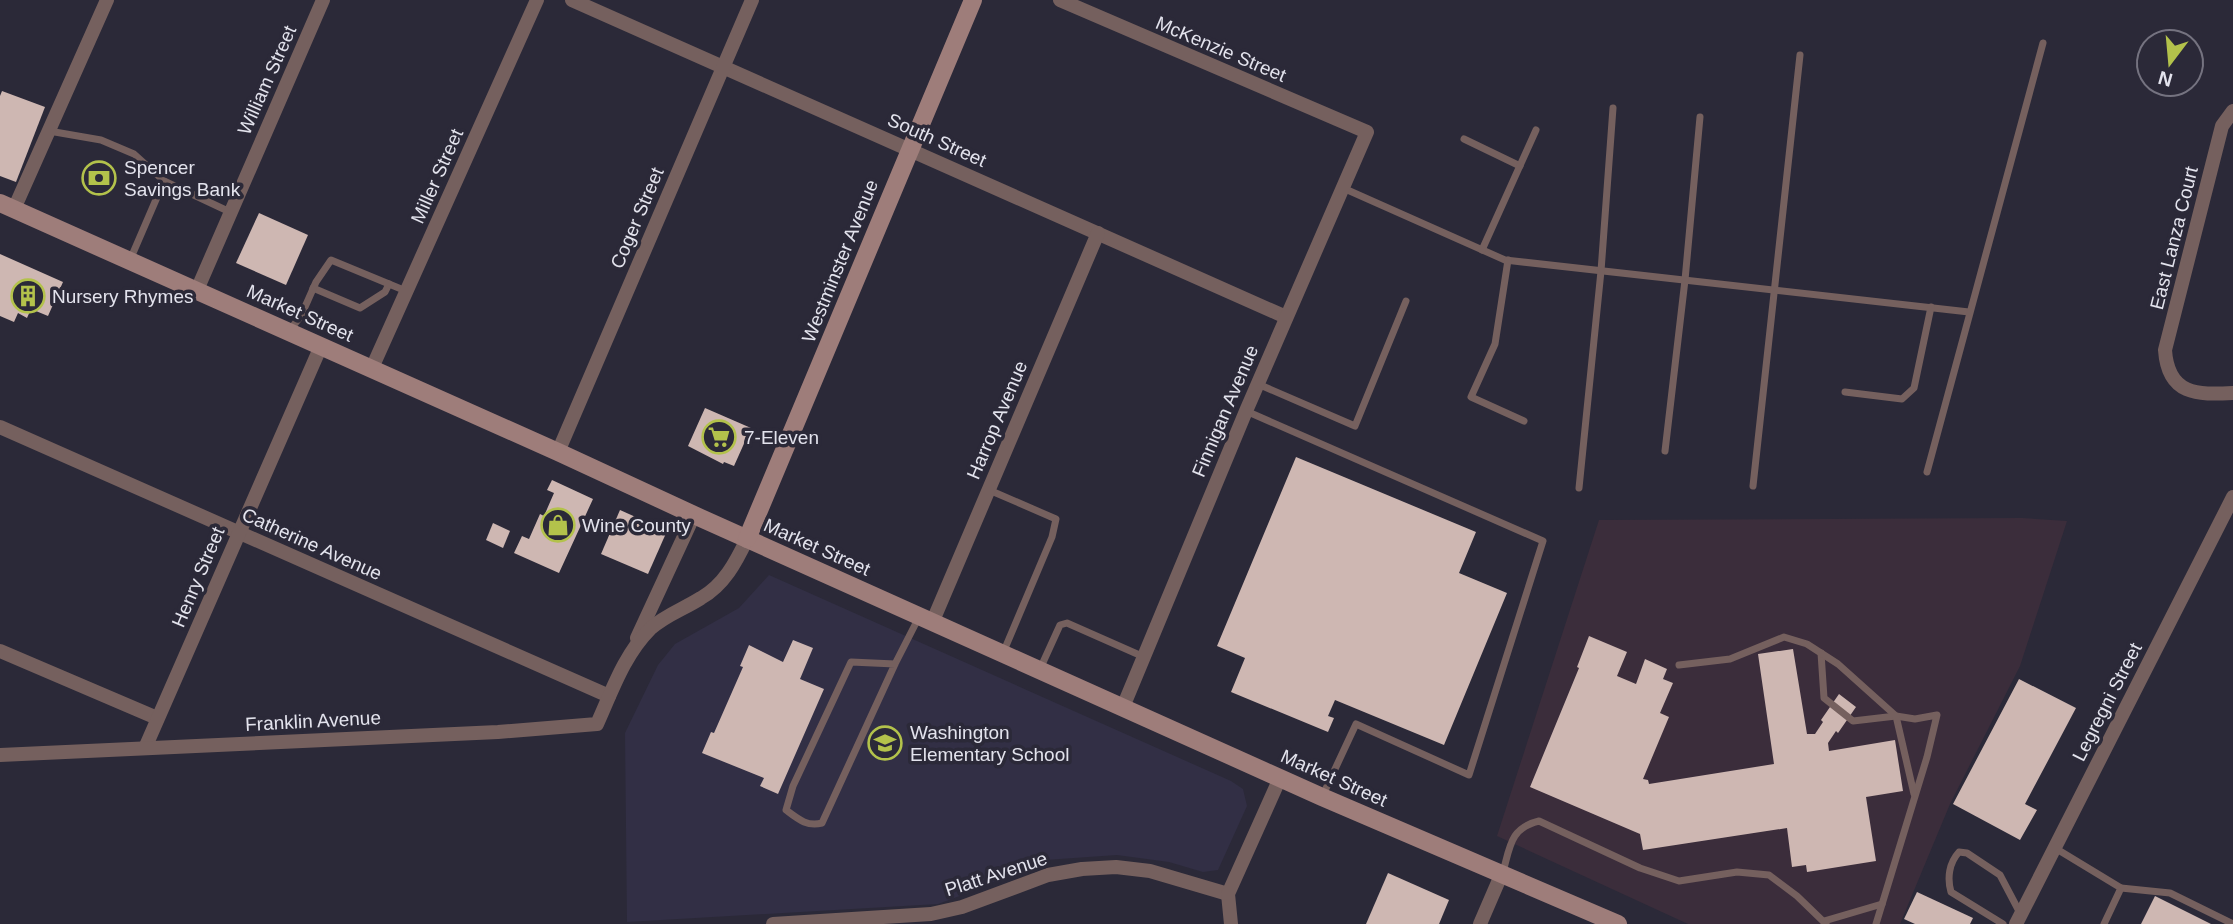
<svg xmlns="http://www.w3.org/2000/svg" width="2233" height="924" viewBox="0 0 2233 924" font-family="Helvetica,sans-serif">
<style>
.built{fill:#322f45}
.medical{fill:#3b2d3b}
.building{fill:#ceb7b2}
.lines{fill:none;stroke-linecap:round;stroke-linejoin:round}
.lane{stroke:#75605e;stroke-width:7}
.street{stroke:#75605e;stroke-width:14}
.secondary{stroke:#9e7d7a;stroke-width:18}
.labels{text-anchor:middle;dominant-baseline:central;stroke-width:7;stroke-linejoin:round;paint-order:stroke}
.street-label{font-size:19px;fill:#e3e3ed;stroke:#2b2938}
.poi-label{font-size:19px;fill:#e3e3ed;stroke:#2b2938;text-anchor:start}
</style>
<rect width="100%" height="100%" fill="#2b2938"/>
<polygon class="built" points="769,575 1231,781 1243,789 1247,806 1218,870 1203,872 1169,862 1117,855 1045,860 965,894 938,904 627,922 625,733 658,665 675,644 739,608"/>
<polygon class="medical" points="2022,518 2067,521 2020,666 1950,804 1900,924 1688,924 1497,836 1599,520"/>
<g class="building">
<polygon points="2,91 45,107 16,182 0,176 0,96"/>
<polygon points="259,213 308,235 286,285 236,263"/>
<polygon points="0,254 63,282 48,316 31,309 27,318 18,313 14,322 0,316"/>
<polygon points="705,408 751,428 734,466 724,462 723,464 688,446"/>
<polygon points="1296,457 1476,532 1459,573 1507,593 1444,745 1335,700 1328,716 1334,718 1328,732 1231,692 1245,658 1217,646"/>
<polygon points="552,480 593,499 559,573 514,553 522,536 529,539 540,514 544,516 554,493 547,490"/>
<polygon points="620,510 667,531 648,574 601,554"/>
<polygon points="493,523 510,531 503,548 486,540"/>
<polygon points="1589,636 1627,652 1617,676 1636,684 1645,659 1667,669 1663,679 1673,683 1660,713 1669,717 1643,779 1648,780 1649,784 1774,764 1758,654 1793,649 1807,734 1815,734 1823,722 1821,720 1839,694 1856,707 1838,733 1836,731 1828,743 1829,751 1895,740 1903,791 1866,797 1876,861 1807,872 1806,865 1792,867 1787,828 1643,850 1640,834 1530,787 1579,668 1577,667"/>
<polygon points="793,640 813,648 800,679 824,689 778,794 760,786 764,778 702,753 711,732 714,733 743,667 740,666 749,645 783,662"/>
<polygon points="2019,679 2076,708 2025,804 2037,810 2020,840 1953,804"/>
<polygon points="1388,873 1449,900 1439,924 1366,924"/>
<polygon points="1917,892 1973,918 1970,924 1915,924 1904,919"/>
<polygon points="2155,896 2211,924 2141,924"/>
</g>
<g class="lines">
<g class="lane">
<polyline points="49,131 101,140 134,154 164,181 230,212"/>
<polyline points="1464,139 1520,166"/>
<polyline points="1343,188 1505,260 1969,312"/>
<polyline points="1482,250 1536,130"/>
<polyline points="130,260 164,181"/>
<polyline points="1508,260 1495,344 1471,397 1524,421"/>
<polyline points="313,288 360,308 385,292 389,284"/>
<polyline points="289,331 301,316 316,282 331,260 406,291"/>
<polyline points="1258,384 1355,426 1406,301"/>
<polyline points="1845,392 1902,399 1914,388 1931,307"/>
<polyline points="1246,411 1543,541 1469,775 1356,724 1322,797"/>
<polyline points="1665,451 1685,280 1700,117"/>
<polyline points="1927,472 2043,43"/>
<polyline points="1753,486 1800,55"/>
<polyline points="1579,488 1601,271 1613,108"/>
<polyline points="989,490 1056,519 1052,537 1003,653"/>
<polyline points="1821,653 1824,698 1853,721 1896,716 1915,719 1937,715 1927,757 1876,924"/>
<path d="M895 664 851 662 793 786 786 810C798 819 807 827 822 823L895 664 919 617"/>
<polyline points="1679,665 1730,659 1784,637 1807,644 1838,664 1896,716 1914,794"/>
<polyline points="1040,669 1060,625 1067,623 1144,657"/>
<polyline points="2055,848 2121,888 2104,924"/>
<path d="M1503 872C1510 847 1510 828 1539 821L1640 868 1679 881 1737 872 1769 875 1797 896 1826 924"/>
<polyline points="2121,888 2170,893 2233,924"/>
<polyline points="1824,921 1882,904"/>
<path d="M2003 924 1951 892C1947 878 1949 863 1959 852L1967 853 2000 875 2020 913"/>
</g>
<g class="street">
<polyline points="572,0 1286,317"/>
<polyline points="1060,0 1367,132 1246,411 1123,707"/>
<path d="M2233 111 2222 126 2165 350C2168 395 2197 395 2233 393"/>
<polyline points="14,209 107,0"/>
<polyline points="197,290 323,0"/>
<polyline points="372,368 537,0"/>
<polyline points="0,427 609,696"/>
<polyline points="558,452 752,0"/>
<polyline points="932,623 1098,233"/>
<polyline points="637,638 694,515"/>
<polyline points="0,651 157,718"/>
<polyline points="145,748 321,346"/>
<path d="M0 755 498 732 597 724C612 691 624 655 650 629 665 615 684 609 701 598 724 585 736 562 747 539"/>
<polyline points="773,924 931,914 962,907 1048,875 1082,869 1116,867 1150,871 1228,894"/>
<polyline points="1231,924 1228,894 1280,778"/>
<polyline points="1480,924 1502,873"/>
<polyline points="2016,924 2233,497"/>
</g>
<g class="secondary">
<polyline points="0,203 558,452 694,515 1322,797 1618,924"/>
<polyline points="747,539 973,0"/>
</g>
</g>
<defs>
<symbol id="bank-ring" viewBox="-11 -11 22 22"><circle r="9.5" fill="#2b2938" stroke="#b3c24b" stroke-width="1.5"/><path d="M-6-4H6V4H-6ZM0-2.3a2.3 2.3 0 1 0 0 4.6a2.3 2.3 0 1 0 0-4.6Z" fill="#b3c24b"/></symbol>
<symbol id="building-ring" viewBox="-11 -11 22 22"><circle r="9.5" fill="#2b2938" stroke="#b3c24b" stroke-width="1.5"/><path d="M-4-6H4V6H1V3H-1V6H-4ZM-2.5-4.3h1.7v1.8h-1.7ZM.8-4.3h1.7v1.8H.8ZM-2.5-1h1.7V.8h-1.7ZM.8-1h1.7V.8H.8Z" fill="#b3c24b"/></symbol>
<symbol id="supermarket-ring" viewBox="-11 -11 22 22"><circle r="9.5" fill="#2b2938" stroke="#b3c24b" stroke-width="1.5"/><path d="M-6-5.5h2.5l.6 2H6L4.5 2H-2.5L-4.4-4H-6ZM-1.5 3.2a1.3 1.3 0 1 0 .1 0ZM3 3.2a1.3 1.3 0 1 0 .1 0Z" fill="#b3c24b"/></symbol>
<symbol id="shop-ring" viewBox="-11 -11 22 22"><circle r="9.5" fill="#2b2938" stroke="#b3c24b" stroke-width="1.5"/><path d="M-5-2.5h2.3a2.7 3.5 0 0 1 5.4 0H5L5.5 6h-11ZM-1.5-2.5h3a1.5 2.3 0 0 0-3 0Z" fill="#b3c24b"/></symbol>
<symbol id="school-ring" viewBox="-11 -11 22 22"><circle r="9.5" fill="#2b2938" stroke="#b3c24b" stroke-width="1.5"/><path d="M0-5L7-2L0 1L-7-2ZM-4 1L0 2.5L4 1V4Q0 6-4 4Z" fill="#b3c24b"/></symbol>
</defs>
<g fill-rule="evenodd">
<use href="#bank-ring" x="80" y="159" width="38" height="38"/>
<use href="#building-ring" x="9" y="277" width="38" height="38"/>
<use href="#supermarket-ring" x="700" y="418" width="38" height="38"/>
<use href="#shop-ring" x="539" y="506" width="38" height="38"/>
<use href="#school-ring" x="866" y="724" width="38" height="38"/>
</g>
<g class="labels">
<g class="street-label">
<text transform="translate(1221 49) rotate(23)">McKenzie Street</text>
<text transform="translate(267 80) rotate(-66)">William Street</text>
<text transform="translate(937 140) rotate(24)">South Street</text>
<text transform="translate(437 176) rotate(-66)">Miller Street</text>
<text transform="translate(637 218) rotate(-67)">Coger Street</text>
<text transform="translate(2174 238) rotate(-76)">East Lanza Court</text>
<text transform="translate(840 261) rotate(-68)">Westminster Avenue</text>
<text transform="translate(300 313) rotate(24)">Market Street</text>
<text transform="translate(1225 411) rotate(-67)">Finnigan Avenue</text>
<text transform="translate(997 420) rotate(-67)">Harrop Avenue</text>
<text transform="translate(312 544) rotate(24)">Catherine Avenue</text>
<text transform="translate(817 547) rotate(24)">Market Street</text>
<text transform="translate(198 577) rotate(-67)">Henry Street</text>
<text transform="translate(2107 702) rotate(-63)">Legregni Street</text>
<text transform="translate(313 721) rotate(-3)">Franklin Avenue</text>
<text transform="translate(1334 778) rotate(24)">Market Street</text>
<text transform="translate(996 874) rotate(-18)">Platt Avenue</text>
</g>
<g class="poi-label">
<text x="124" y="167">Spencer<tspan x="124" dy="22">Savings Bank</tspan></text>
<text x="52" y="296">Nursery Rhymes</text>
<text x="744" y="437">7-Eleven</text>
<text x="582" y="525">Wine County</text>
<text x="910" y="732">Washington<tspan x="910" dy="22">Elementary School</tspan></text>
</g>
</g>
<g transform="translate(2170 63) rotate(196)"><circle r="33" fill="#2b2938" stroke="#757380" stroke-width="2"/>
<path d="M0-5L12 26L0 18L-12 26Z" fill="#b3c24b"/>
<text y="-10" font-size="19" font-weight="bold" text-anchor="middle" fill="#e3e3ed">N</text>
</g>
</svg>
